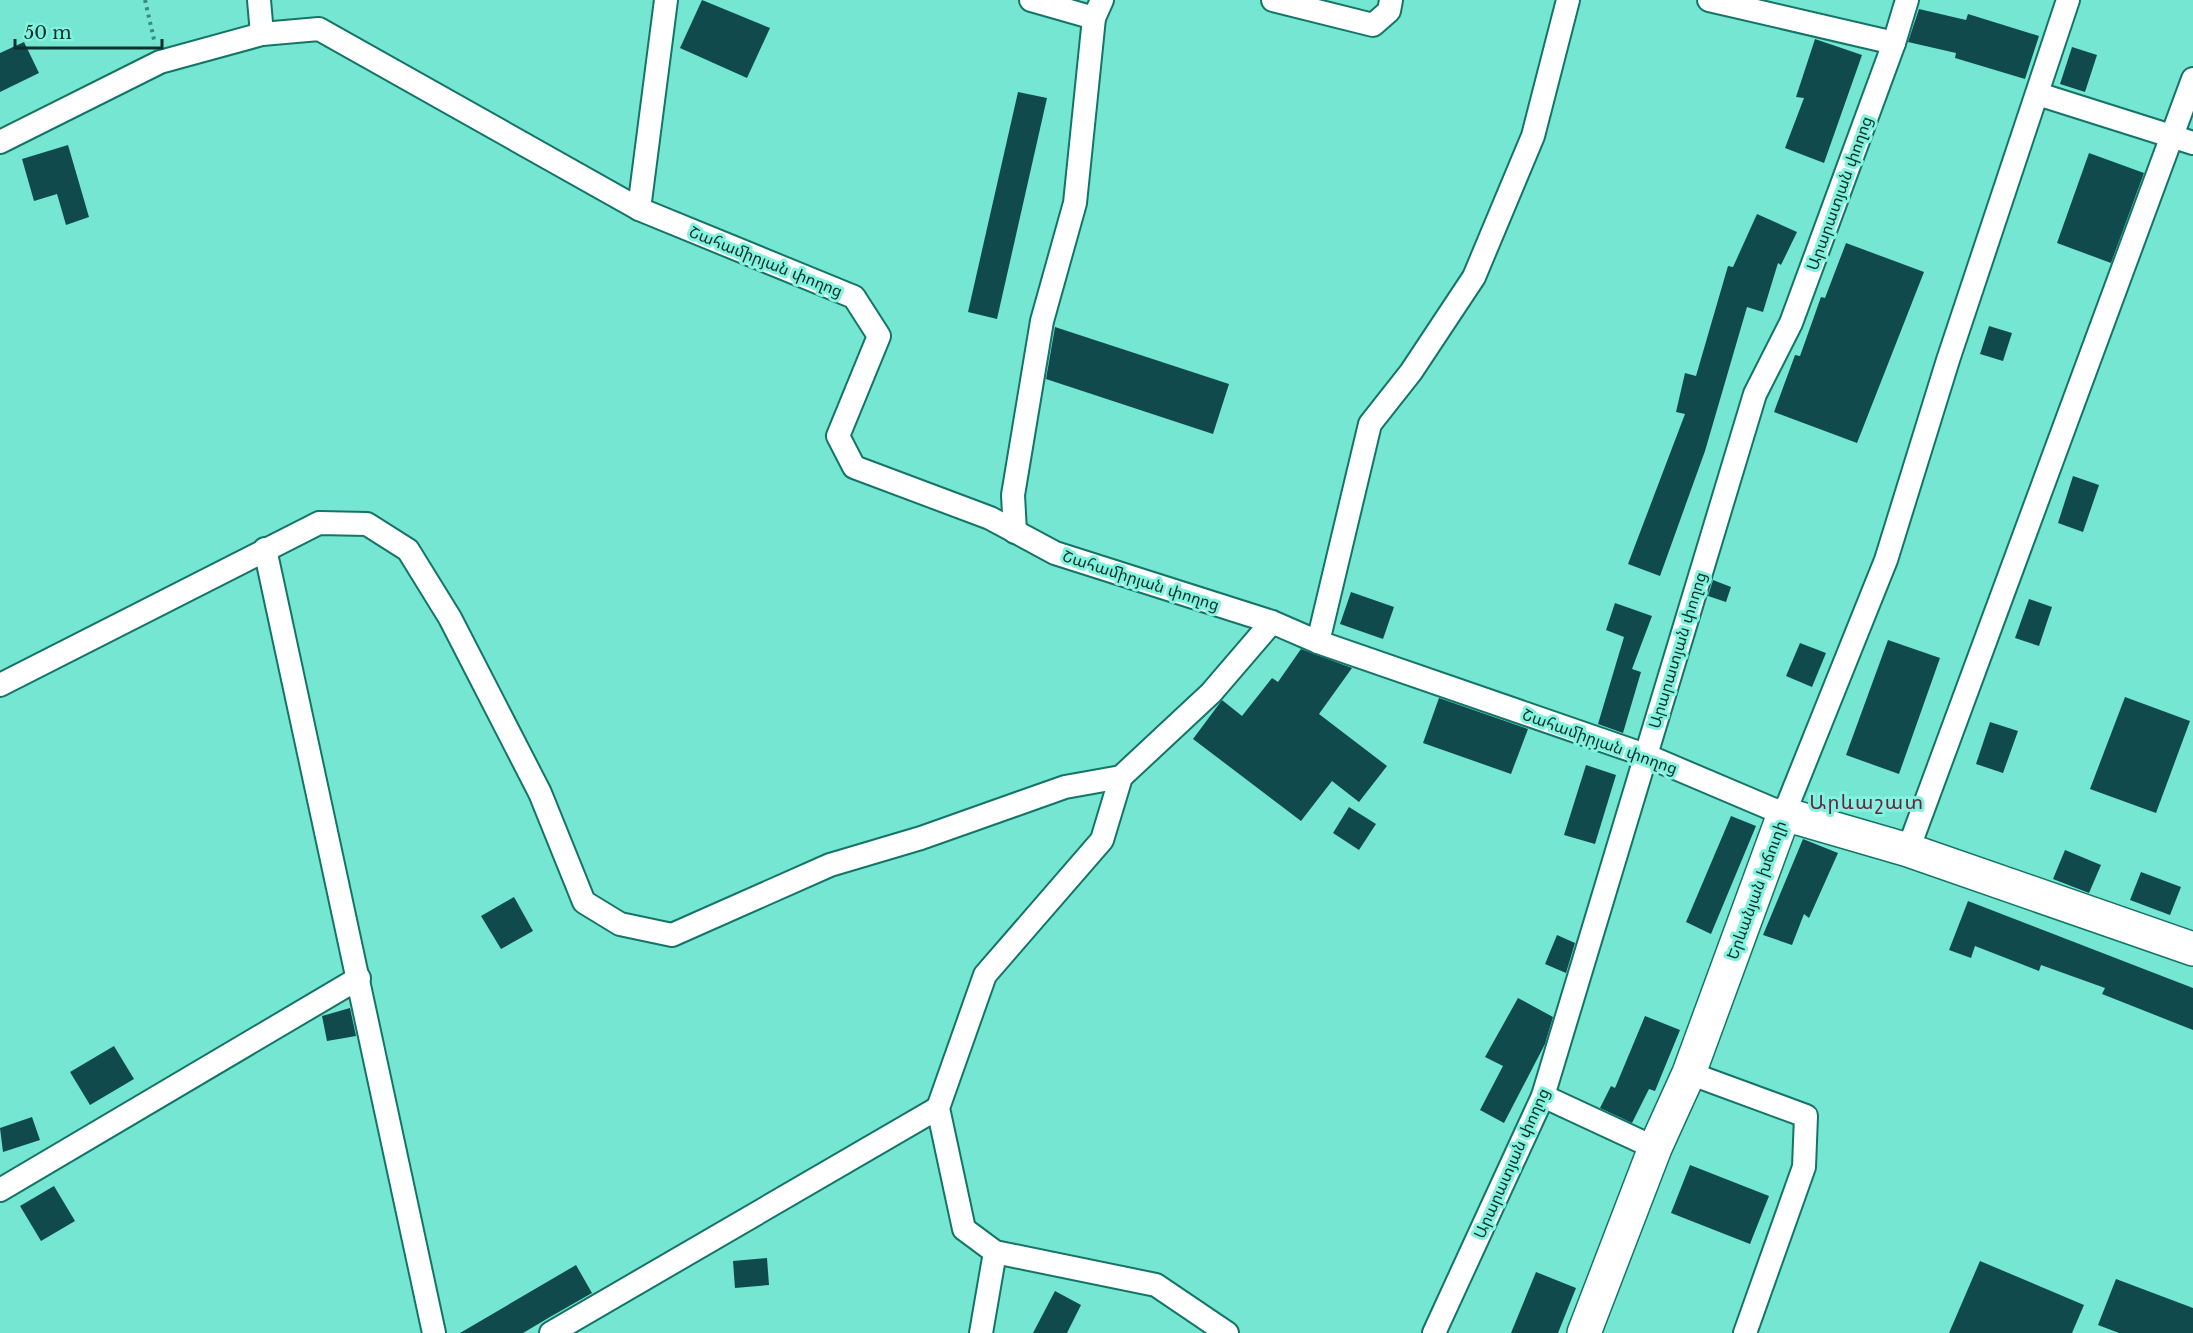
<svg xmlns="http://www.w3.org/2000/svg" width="2193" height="1333" viewBox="0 0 2193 1333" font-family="'Libre Baskerville','Noto Sans Armenian',serif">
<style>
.building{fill:#114a4d}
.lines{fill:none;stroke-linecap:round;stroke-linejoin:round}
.minor-casing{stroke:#147467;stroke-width:26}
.secondary-casing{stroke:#147467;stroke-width:36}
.path{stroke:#3e897c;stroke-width:4;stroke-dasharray:3 4.5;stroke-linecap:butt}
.minor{stroke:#fff;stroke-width:22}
.secondary{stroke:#fff;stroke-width:33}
.labels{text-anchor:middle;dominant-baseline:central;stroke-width:6;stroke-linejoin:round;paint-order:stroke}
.street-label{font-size:16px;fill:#0a302a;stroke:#83f3df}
.quarter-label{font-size:20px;letter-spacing:1.5px;fill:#69263e;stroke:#83f3df}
</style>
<rect width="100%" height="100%" fill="#75e6d2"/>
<g class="building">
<polygon points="702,0 770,28 747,78 680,48"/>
<polygon points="1919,9 1966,20 1968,14 2039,36 2025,79 1955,58 1956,53 1908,42"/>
<polygon points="1815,39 1862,55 1824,163 1785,148 1804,98 1796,97"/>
<polygon points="24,42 39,73 0,92 0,53"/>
<polygon points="2072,47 2097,55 2085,92 2060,84"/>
<polygon points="1018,92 1047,98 997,319 968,312"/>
<polygon points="68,145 89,217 66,225 57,194 34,201 22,159"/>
<polygon points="2089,153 2144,173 2111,263 2057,243"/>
<polygon points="1757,214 1797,232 1781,265 1778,263 1763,312 1747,307 1705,451 1660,576 1628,564 1685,414 1676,412 1685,373 1696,376 1728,266 1733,267"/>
<polygon points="1846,243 1924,272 1857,443 1774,412 1795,355 1800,356 1821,297 1825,298"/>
<polygon points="1989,326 2012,333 2003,361 1980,354"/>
<polygon points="1055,327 1229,384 1213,434 1046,379"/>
<polygon points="2073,476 2099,485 2083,532 2058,523"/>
<polygon points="1713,580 1731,587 1726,602 1708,596"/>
<polygon points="1351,592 1394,607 1383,639 1340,624"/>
<polygon points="2029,599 2052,607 2039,646 2015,638"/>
<polygon points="1615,603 1652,616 1632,669 1641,672 1623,733 1598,724 1624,637 1606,630"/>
<polygon points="1888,640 1940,658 1899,774 1846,755"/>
<polygon points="1800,643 1826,653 1812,687 1786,676"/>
<polygon points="1301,649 1352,668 1319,714 1387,766 1359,802 1332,781 1301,821 1193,739 1222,700 1242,716 1272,678 1278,682"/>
<polygon points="2125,697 2190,721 2156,813 2090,789"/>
<polygon points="1439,698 1528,729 1511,774 1423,743"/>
<polygon points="1990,722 2018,731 2003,773 1976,764"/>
<polygon points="1586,765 1616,775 1595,844 1564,835"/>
<polygon points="1349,807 1376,824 1359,850 1333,833"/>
<polygon points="1731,816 1756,826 1711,934 1686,922"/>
<polygon points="1803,839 1838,853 1809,918 1804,914 1792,945 1763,935"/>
<polygon points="2065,850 2101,865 2089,893 2053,879"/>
<polygon points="2141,872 2181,887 2170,915 2130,900"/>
<polygon points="514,897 533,931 501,949 481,916"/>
<polygon points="1968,901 2193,988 2193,1030 2102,994 2105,988 2041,965 2039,971 1975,946 1971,958 1949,950"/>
<polygon points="1557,935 1575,943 1566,973 1545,964"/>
<polygon points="1518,998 1553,1017 1545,1044 1504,1123 1480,1110 1503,1066 1485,1057"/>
<polygon points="350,1008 356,1036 327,1041 322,1016"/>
<polygon points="1645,1016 1680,1030 1655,1091 1649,1089 1632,1123 1600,1108 1611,1086 1615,1088"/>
<polygon points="114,1046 134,1079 90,1105 70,1072"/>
<polygon points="32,1117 40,1140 3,1152 0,1128"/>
<polygon points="1690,1165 1769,1196 1750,1244 1671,1213"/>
<polygon points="54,1186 75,1221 41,1241 20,1206"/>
<polygon points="767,1258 769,1285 735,1288 733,1261"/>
<polygon points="1980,1261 2084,1305 2072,1333 1949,1333"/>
<polygon points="576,1265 592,1293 550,1317 523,1333 460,1333"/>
<polygon points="1536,1272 1576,1288 1558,1333 1511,1333"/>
<polygon points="2116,1279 2193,1308 2193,1333 2119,1333 2098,1325"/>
<polygon points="1055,1291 1081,1305 1067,1333 1033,1333"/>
</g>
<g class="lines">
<defs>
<g id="minor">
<polyline points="259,0 262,34"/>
<polyline points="1031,0 1094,18 1102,0"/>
<polyline points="1273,0 1373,25 1389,11 1391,0"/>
<polyline points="1709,0 1894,43"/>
<polyline points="2038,94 2193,143"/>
<polyline points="0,142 160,62 262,34 319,29 639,209 854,297 879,336 838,436 854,467 990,518 1055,553 1272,622 1318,642 1645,755 1784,814 1886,560 1948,360 2068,0"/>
<polyline points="639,209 666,0"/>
<polyline points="1015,532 1013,495 1042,321 1075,203 1094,18"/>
<polyline points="265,549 434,1333"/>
<polyline points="1318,642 1370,424 1411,372 1474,277 1533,136 1568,0"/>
<polyline points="0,685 319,523 367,524 408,550 450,618 540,793 584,902 620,924 672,935 830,865 921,838 1065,787 1121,777"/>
<polyline points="1908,850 2193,79"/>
<polyline points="1689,1073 1806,1116 1804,1167 1745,1333"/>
<polyline points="1543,1096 1655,1148"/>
<polyline points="0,1190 359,978"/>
<polyline points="551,1333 938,1108"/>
<polyline points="981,1333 995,1252"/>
<polyline points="1227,1333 1156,1285 995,1252 964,1229 938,1108 985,975 1102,840 1121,777 1211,693 1272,622"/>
<polyline points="1434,1333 1543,1096 1755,394 1791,323 1894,43 1907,0"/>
</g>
<polyline id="secondary" points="1584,1333 1655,1148 1689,1073 1784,814 1908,850 2193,949"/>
</defs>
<use href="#minor" class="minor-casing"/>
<use href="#secondary" class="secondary-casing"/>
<polyline class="path" points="145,0 155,44"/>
<use href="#minor" class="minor"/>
<use href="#secondary" class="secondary"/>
</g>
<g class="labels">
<g class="street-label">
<text transform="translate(1839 193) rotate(-70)">Արարատյան փողոց</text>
<text transform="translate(766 261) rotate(22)">Շահամիրյան փողոց</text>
<text transform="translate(1141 580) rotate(18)">Շահամիրյան փողոց</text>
<text transform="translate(1677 650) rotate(-73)">Արարատյան փողոց</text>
<text transform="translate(1600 741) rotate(20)">Շահամիրյան փողոց</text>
<text transform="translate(1756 890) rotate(-70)">Երևանյան խճուղի</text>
<text transform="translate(1511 1163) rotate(-66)">Արարատյան փողոց</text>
</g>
<g class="quarter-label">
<text x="1867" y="802">Արևաշատ</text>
</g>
</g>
<path d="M15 39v9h147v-9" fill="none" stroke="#0a302a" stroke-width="3"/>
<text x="24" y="39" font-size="18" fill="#0a302a" stroke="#83f3df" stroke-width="4.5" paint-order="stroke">50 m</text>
</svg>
